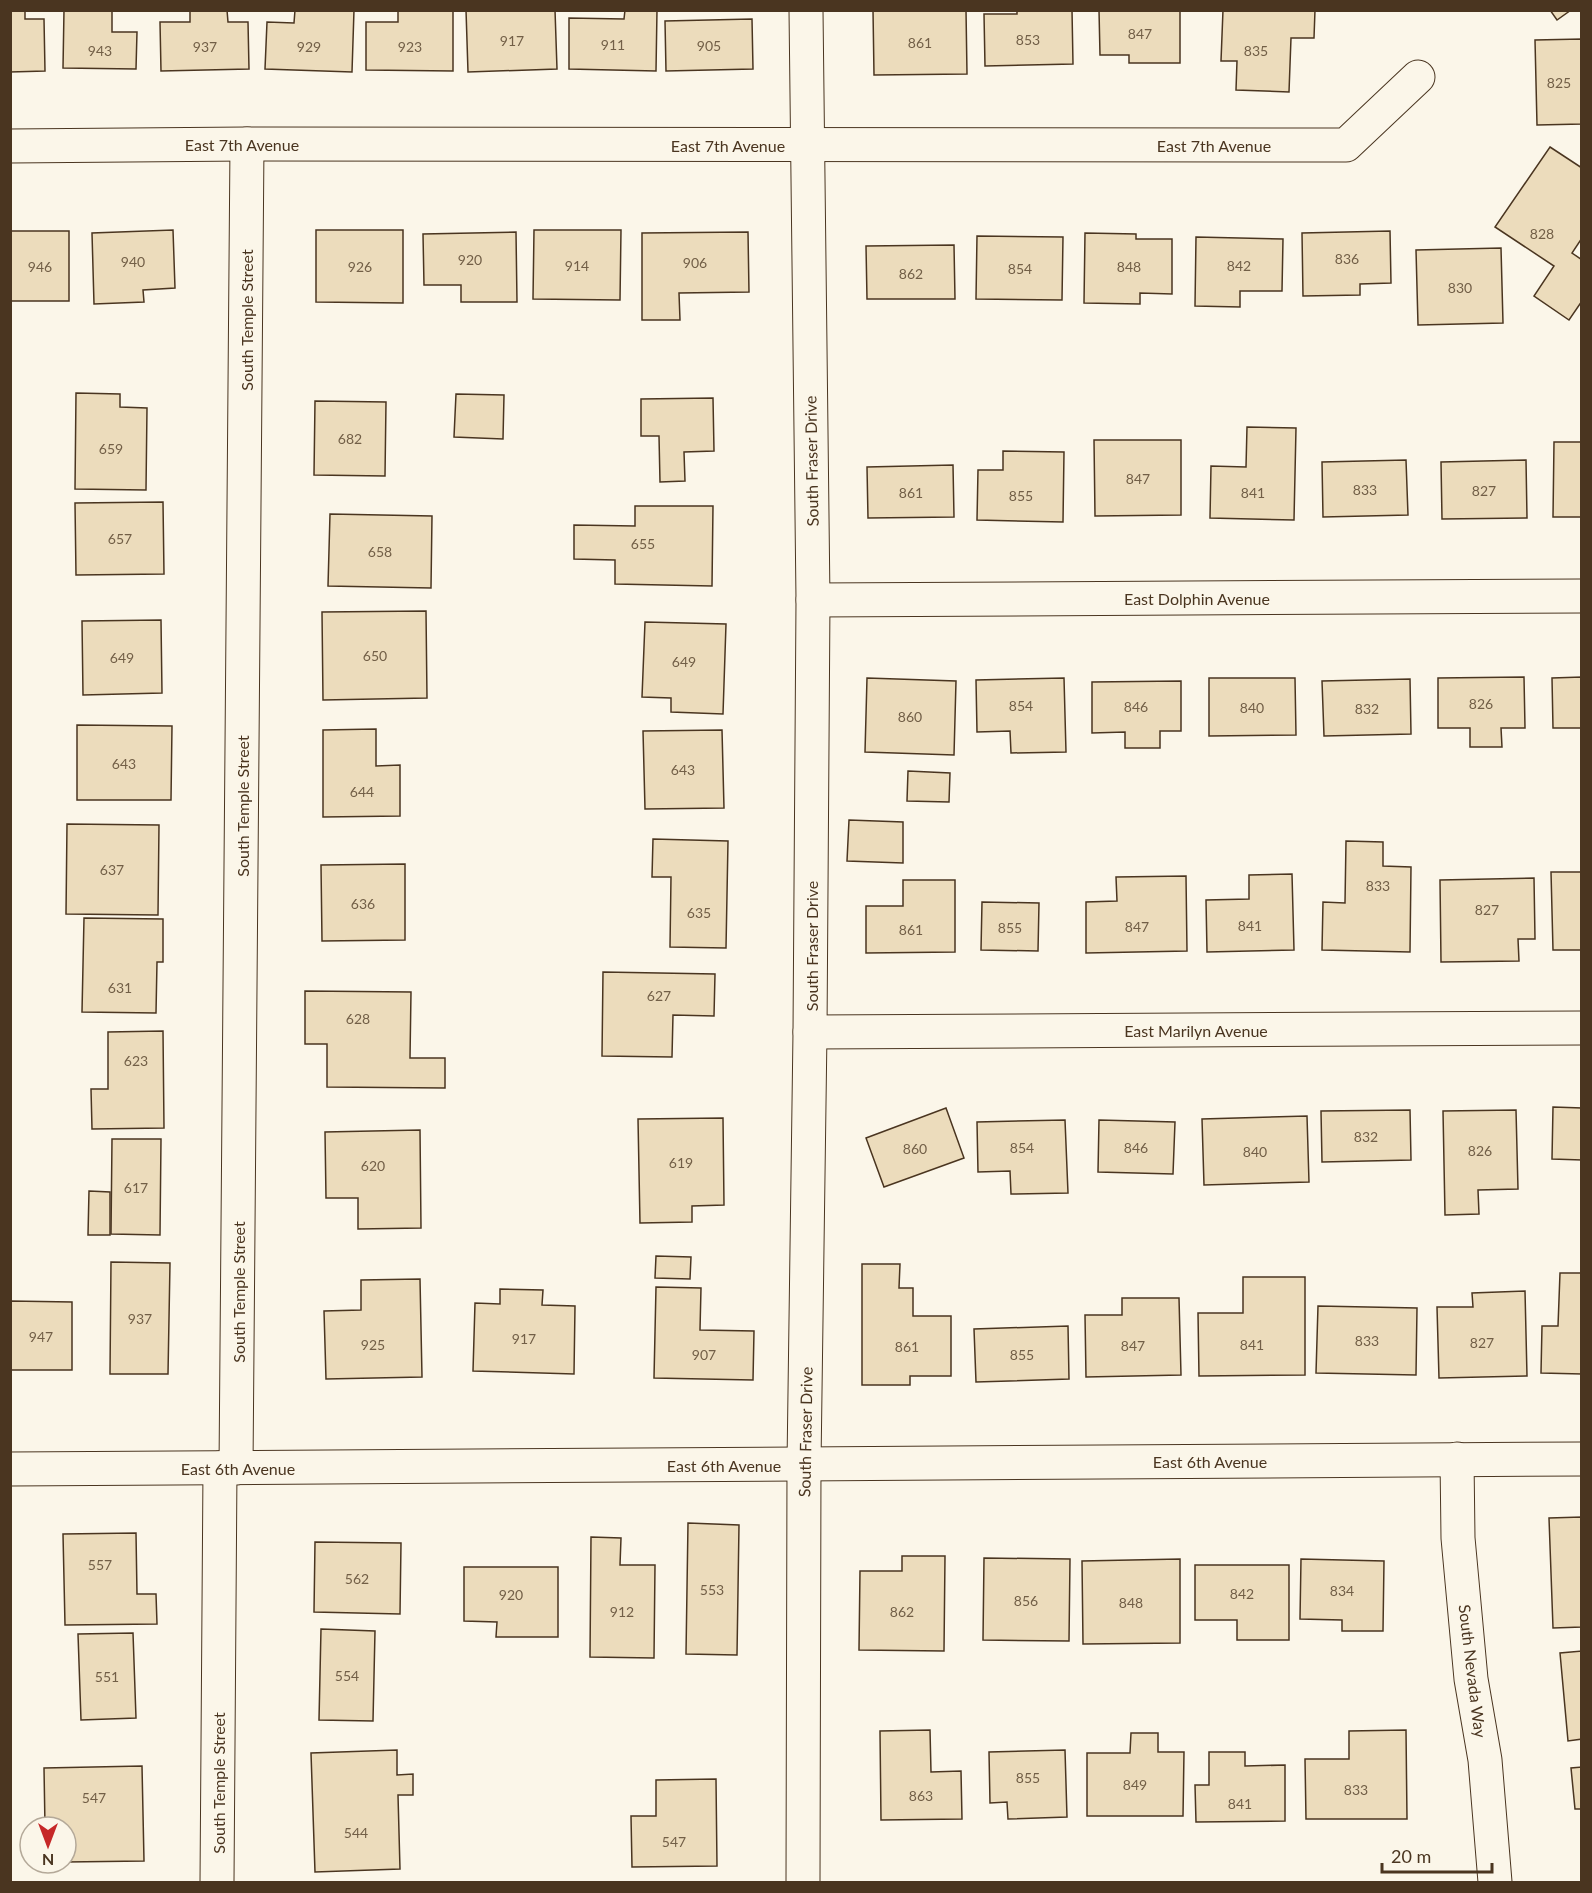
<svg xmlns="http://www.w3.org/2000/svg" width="1592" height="1893" viewBox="0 0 1592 1893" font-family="Lato,sans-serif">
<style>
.building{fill:#ecdcbc;stroke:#4a3520;stroke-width:1.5}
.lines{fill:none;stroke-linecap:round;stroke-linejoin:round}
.street-casing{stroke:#4a3520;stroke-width:35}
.street{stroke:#fbf6e9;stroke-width:33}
.labels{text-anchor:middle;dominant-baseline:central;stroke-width:4.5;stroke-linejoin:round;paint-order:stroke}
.number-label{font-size:14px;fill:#725f47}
.street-label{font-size:16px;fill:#4a3520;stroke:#fbf6e9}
</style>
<rect width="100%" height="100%" fill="#fbf6e9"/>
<g class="building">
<polygon points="10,10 25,10 25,19 44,19 45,71 10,72"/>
<polygon points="64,10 112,10 112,32 137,32 136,69 63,68"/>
<polygon points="190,10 227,10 228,22 248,22 249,69 161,71 160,22 190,22"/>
<polygon points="295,10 354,10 352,72 265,69 267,22 294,23"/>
<polygon points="398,10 453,10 453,71 366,70 366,22 398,22"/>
<polygon points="466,10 555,10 557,69 468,72"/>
<polygon points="625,10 657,10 656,71 569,69 569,18 624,19"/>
<polygon points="873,10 966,10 967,74 874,75"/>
<polygon points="1017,10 1072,10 1073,64 985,66 984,14 1017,14"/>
<polygon points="1099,10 1180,10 1180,63 1129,63 1129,55 1100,55"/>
<polygon points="1223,10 1315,10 1314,38 1291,38 1289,92 1236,90 1237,61 1221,61"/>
<polygon points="1550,10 1571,10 1557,20"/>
<polygon points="752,19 753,69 666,71 665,21"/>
<polygon points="1582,39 1582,124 1537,125 1535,40"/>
<polygon points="1550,147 1582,168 1582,238 1572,253 1582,260 1582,301 1569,320 1534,296 1554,266 1495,227"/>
<polygon points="173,230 175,288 143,290 144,302 94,304 92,233"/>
<polygon points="316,230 403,230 403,303 316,302"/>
<polygon points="534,230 621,230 620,300 533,299"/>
<rect x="10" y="231" width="59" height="70"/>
<polygon points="1390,231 1391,283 1360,284 1360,295 1303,296 1302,233"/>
<polygon points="516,232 517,302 461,302 461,285 424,285 423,234"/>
<polygon points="748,232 749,292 679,293 680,320 642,320 642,233"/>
<polygon points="1085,233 1136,234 1136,239 1172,239 1172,294 1140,293 1140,304 1084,303"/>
<polygon points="977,236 1063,237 1062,300 976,299"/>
<polygon points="1196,237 1283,239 1282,291 1240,291 1240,307 1195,306"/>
<polygon points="954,245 955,299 867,299 866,246"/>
<polygon points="1501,248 1503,323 1418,325 1416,250"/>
<polygon points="76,393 120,394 120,407 147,408 146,490 75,489"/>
<polygon points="456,394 504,395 503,439 454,437"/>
<polygon points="713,398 714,451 684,452 685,481 660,482 659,436 641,436 641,399"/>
<polygon points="315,401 386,402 385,476 314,475"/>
<polygon points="1247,427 1296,428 1294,520 1210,518 1211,466 1246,467"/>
<polygon points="1094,440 1181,440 1181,515 1095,516"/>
<polygon points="1554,442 1582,442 1582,517 1553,517"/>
<polygon points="1003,451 1064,452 1063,522 977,520 978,470 1003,470"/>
<polygon points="1406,460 1408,515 1323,517 1322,462"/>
<polygon points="1526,460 1527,518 1442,519 1441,462"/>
<polygon points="953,465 954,517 868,518 867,467"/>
<polygon points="163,502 164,574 76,575 75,503"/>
<polygon points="635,506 713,506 712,586 615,584 615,560 574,559 574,525 635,526"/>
<polygon points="330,514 432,516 431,588 328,586"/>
<polygon points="426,611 427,698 323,700 322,612"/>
<polygon points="161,620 162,693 83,695 82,621"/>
<polygon points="645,622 726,624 723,714 671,712 671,698 642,697"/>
<polygon points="1524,677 1525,728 1501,728 1502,747 1470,747 1470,728 1438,728 1438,678"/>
<polygon points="1582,677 1582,728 1553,728 1552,678"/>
<polygon points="867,678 956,681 954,755 865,752"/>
<polygon points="1064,678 1066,752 1011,753 1010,731 977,732 976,680"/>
<polygon points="1209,678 1295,678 1296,735 1209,736"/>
<polygon points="1410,679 1411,734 1324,736 1322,681"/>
<polygon points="1181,681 1181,731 1160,731 1160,748 1125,748 1125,732 1092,733 1092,682"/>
<polygon points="77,725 172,726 171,800 77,800"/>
<polygon points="376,729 376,766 400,765 400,816 323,817 323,730"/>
<polygon points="722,730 724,808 645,809 643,731"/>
<polygon points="908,771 950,773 949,802 907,801"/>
<polygon points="849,820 903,822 903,863 847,861"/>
<polygon points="67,824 159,825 158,915 66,914"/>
<polygon points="653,839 728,841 726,948 670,947 671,877 652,877"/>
<polygon points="1346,841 1383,842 1383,866 1411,867 1410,952 1322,950 1323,902 1345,903"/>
<polygon points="405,864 405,940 322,941 321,865"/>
<polygon points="1551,872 1582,872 1582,950 1553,950"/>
<polygon points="1292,874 1294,950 1207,952 1206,900 1249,899 1249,875"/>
<polygon points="1186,876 1187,951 1086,953 1086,902 1117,901 1116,877"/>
<polygon points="1534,878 1535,939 1518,939 1519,961 1441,962 1440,880"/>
<polygon points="903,880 955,880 955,952 866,953 866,906 903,906"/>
<polygon points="982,902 1039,903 1038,951 981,950"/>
<polygon points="84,918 163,919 163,962 157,962 156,1013 82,1012"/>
<polygon points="603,972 715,974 714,1016 673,1015 672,1057 602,1056"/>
<polygon points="305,991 411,992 410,1058 445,1058 445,1088 327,1087 327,1044 305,1044"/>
<polygon points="163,1031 164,1128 92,1129 91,1089 108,1089 108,1032"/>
<polygon points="1553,1107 1582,1108 1582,1160 1552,1159"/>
<polygon points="946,1108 964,1158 884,1187 866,1138"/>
<polygon points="1410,1110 1411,1160 1322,1162 1321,1111"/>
<polygon points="1516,1110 1518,1189 1478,1190 1479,1214 1445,1215 1443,1111"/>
<polygon points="1307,1116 1309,1182 1204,1185 1202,1119"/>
<polygon points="723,1118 724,1205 692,1206 692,1222 640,1223 638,1119"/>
<polygon points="1065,1120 1068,1193 1011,1194 1010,1171 978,1172 977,1122"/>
<polygon points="1099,1120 1175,1122 1173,1174 1098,1172"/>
<polygon points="420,1130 421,1228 358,1229 358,1198 326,1198 325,1132"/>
<polygon points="112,1139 161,1139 160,1235 111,1234"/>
<polygon points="89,1191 110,1192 110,1235 88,1235"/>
<polygon points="656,1256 691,1257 690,1279 655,1278"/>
<polygon points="111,1262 170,1263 168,1374 110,1374"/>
<polygon points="862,1264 900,1264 899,1288 913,1288 913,1316 951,1316 951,1376 910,1376 910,1385 862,1385"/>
<polygon points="1560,1273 1582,1273 1582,1374 1541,1373 1542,1326 1558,1326"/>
<polygon points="1243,1277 1305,1277 1305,1375 1199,1376 1198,1313 1243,1313"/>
<polygon points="420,1279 422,1377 326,1379 324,1311 361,1310 361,1280"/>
<polygon points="656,1287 701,1288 700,1330 754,1331 753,1380 654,1378"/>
<polygon points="500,1289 543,1290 542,1305 575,1306 574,1374 473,1371 475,1303 500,1304"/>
<polygon points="1525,1291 1527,1376 1439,1378 1437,1307 1473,1307 1472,1293"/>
<polygon points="1122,1298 1179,1298 1181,1375 1086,1377 1085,1315 1122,1315"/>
<polygon points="10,1301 72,1302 72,1370 10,1370"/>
<polygon points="1318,1306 1417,1308 1416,1375 1316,1373"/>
<polygon points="1068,1326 1069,1379 976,1382 974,1329"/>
<polygon points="1582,1517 1582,1627 1553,1628 1549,1518"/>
<polygon points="688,1523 739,1525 737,1655 686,1654"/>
<polygon points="136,1533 137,1594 156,1594 157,1624 65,1625 63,1534"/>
<polygon points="591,1537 621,1538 620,1565 655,1565 654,1658 590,1657"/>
<polygon points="315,1542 401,1543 400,1614 314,1612"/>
<polygon points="902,1556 945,1556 944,1651 859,1650 860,1571 902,1571"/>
<polygon points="984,1558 1070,1559 1069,1641 983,1640"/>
<polygon points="1180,1559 1180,1643 1083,1644 1082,1561"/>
<polygon points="1301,1559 1384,1561 1383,1631 1342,1631 1342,1620 1300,1619"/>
<polygon points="1195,1565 1289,1565 1289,1640 1237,1640 1237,1620 1195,1620"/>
<polygon points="464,1567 558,1567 558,1637 496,1637 497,1622 464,1621"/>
<polygon points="321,1629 375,1631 373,1721 319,1720"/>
<polygon points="133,1633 136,1718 81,1720 78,1634"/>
<polygon points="1582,1651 1582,1739 1568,1741 1560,1653"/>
<polygon points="930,1730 931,1772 961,1771 962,1819 881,1820 880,1731"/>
<polygon points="1406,1730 1407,1819 1306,1819 1305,1759 1349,1759 1349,1731"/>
<polygon points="1131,1733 1158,1733 1158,1752 1184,1752 1183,1816 1087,1816 1087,1753 1130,1753"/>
<polygon points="397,1750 397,1775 413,1774 413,1795 398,1795 400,1869 315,1872 311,1753"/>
<polygon points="1065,1750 1067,1817 1008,1819 1007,1802 990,1803 989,1752"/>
<polygon points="1209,1752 1245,1752 1245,1766 1285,1765 1285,1821 1196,1822 1195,1785 1209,1785"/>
<polygon points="142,1766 144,1861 66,1862 66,1827 45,1827 44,1768"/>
<polygon points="1582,1767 1582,1811 1581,1809 1575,1809 1571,1768"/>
<polygon points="716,1779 717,1866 632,1867 631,1816 656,1816 656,1780"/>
</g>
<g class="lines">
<defs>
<g id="street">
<polyline points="10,146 247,144 1346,145 1418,77"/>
<polyline points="813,600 1582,596"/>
<polyline points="810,1032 1582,1028"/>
<polyline points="1457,1459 1458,1538 1471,1679 1485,1760 1495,1882"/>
<polyline points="236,1468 247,144"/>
<polyline points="10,1469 1582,1459"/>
<polyline points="217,1882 220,1468"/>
<polyline points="803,1882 804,1464 810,1032 813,600 806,10"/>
</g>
</defs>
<use href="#street" class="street-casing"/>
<use href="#street" class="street"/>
</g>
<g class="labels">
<g class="number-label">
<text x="1140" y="33">847</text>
<text x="1028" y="39">853</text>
<text x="512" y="40">917</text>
<text x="920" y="42">861</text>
<text x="613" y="44">911</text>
<text x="709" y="45">905</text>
<text x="205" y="46">937</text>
<text x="309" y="46">929</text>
<text x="410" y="46">923</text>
<text x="100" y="50">943</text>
<text x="1256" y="50">835</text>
<text x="1559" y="82">825</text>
<text x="1542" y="233">828</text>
<text x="1347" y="258">836</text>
<text x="470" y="259">920</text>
<text x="133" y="261">940</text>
<text x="695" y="262">906</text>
<text x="577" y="265">914</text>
<text x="1239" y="265">842</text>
<text x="40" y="266">946</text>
<text x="360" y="266">926</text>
<text x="1129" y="266">848</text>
<text x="1020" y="268">854</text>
<text x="911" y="273">862</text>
<text x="1460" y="287">830</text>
<text x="350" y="438">682</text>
<text x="111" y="448">659</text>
<text x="1138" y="478">847</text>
<text x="1365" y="489">833</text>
<text x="1484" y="490">827</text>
<text x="911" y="492">861</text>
<text x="1253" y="492">841</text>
<text x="1021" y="495">855</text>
<text x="120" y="538">657</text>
<text x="643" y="543">655</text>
<text x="380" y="551">658</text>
<text x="375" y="655">650</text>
<text x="122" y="657">649</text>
<text x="684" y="661">649</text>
<text x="1481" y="703">826</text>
<text x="1021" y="705">854</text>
<text x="1136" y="706">846</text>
<text x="1252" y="707">840</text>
<text x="1367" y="708">832</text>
<text x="910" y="716">860</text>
<text x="124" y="763">643</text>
<text x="683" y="769">643</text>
<text x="362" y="791">644</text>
<text x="112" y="869">637</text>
<text x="1378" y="885">833</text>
<text x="363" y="903">636</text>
<text x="1487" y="909">827</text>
<text x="699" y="912">635</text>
<text x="1250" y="925">841</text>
<text x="1137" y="926">847</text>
<text x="1010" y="927">855</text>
<text x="911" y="929">861</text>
<text x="120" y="987">631</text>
<text x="659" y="995">627</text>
<text x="358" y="1018">628</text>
<text x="136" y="1060">623</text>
<text x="1366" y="1136">832</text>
<text x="1022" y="1147">854</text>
<text x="1136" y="1147">846</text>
<text x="915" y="1148">860</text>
<text x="1480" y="1150">826</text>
<text x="1255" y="1151">840</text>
<text x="681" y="1162">619</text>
<text x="373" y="1165">620</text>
<text x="136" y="1187">617</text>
<text x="140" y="1318">937</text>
<text x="41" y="1336">947</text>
<text x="524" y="1338">917</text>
<text x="1367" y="1340">833</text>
<text x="1482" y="1342">827</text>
<text x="373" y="1344">925</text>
<text x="1252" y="1344">841</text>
<text x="1133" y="1345">847</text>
<text x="907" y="1346">861</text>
<text x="704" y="1354">907</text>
<text x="1022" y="1354">855</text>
<text x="100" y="1564">557</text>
<text x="357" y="1578">562</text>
<text x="712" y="1589">553</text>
<text x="1342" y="1590">834</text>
<text x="1242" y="1593">842</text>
<text x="511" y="1594">920</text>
<text x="1026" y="1600">856</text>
<text x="1131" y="1602">848</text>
<text x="622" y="1611">912</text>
<text x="902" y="1611">862</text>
<text x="347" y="1675">554</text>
<text x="107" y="1676">551</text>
<text x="1028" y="1777">855</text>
<text x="1135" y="1784">849</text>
<text x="1356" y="1789">833</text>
<text x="921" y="1795">863</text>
<text x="94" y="1797">547</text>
<text x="1240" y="1803">841</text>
<text x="356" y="1832">544</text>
<text x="674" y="1841">547</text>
</g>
<g class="street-label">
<text x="242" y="144">East 7th Avenue</text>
<text x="728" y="145">East 7th Avenue</text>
<text x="1214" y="145">East 7th Avenue</text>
<text transform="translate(246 320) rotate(-90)">South Temple Street</text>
<text transform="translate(811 461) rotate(-91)">South Fraser Drive</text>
<text x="1197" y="598">East Dolphin Avenue</text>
<text transform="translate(242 806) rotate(-90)">South Temple Street</text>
<text transform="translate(811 946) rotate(-90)">South Fraser Drive</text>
<text x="1196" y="1030">East Marilyn Avenue</text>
<text transform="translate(238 1292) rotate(-90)">South Temple Street</text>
<text transform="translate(805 1432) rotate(-89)">South Fraser Drive</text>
<text x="1210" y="1461">East 6th Avenue</text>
<text x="724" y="1465">East 6th Avenue</text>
<text x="238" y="1468">East 6th Avenue</text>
<text transform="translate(1473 1671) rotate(83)">South Nevada Way</text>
<text transform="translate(218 1783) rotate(-90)">South Temple Street</text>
</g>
</g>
<rect width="1592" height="1893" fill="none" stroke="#4a3520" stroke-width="24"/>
<g transform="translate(48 1845) rotate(180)"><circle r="28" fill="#fbf6e9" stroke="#b4a999" stroke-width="1.5"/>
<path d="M0-4.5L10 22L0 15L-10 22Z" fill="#c62828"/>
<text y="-9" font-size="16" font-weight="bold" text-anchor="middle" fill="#4a3520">N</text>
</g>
<path d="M1382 1863v9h110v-9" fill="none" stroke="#4a3520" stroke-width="3"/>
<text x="1391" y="1863" font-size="18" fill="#4a3520" stroke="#fbf6e9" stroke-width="4.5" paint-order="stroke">20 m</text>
</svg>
